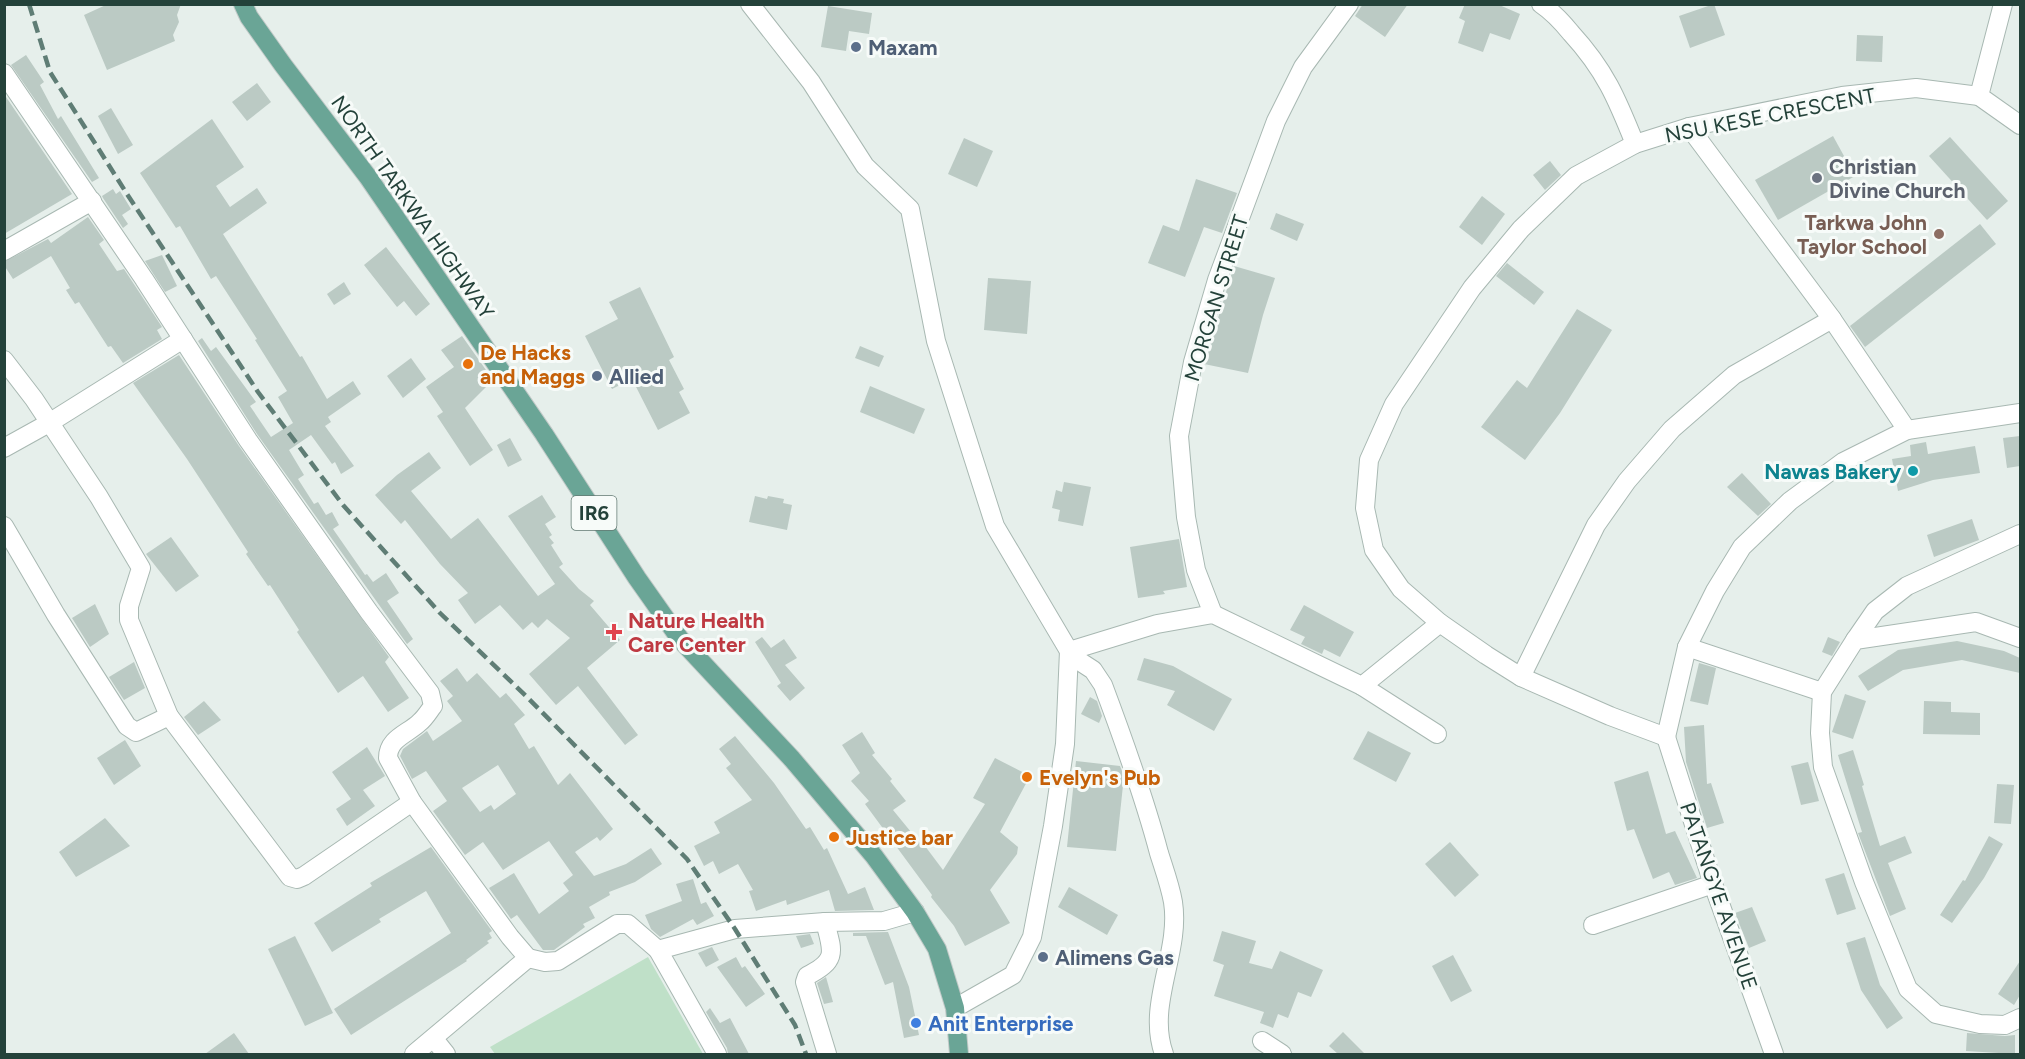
<svg xmlns="http://www.w3.org/2000/svg" width="2025" height="1059" viewBox="0 0 2025 1059" font-family="Figtree,sans-serif">
<style>
.green{fill:#bfe0c8}
.building{fill:#bbcac4;fill-rule:evenodd}
.lines{fill:none;stroke-linecap:round;stroke-linejoin:round}
.street-casing{stroke:#a8b8b2;stroke-width:20}
.primary-casing{stroke:#c2cac8;stroke-width:20}
.street{stroke:#fff;stroke-width:18}
.primary{stroke:#6aa596;stroke-width:18}
.rail{stroke:#5f7d75;stroke-width:4.5;stroke-dasharray:12 6;stroke-linecap:butt}
.service-dot{fill:#5c6f8a;stroke:#f7fbf9;stroke-width:2}
.worship-dot{fill:#6b7280;stroke:#f7fbf9;stroke-width:2}
.education-dot{fill:#8d6e63;stroke:#f7fbf9;stroke-width:2}
.food-dot{fill:#e8710a;stroke:#f7fbf9;stroke-width:2}
.culture-dot{fill:#0f9aa8;stroke:#f7fbf9;stroke-width:2}
.health-dot{fill:#e0444e;stroke:#f7fbf9;stroke-width:2}
.shop-dot{fill:#3f7fe0;stroke:#f7fbf9;stroke-width:2}
.labels{text-anchor:middle;dominant-baseline:central;stroke-width:6;stroke-linejoin:round;paint-order:stroke}
.shield{fill:#f7fbf9;stroke:#637a73;stroke-width:1.5}
.shield-label{font-size:20px;font-weight:bold;fill:#24423a}
.service-label{font-size:21px;font-weight:bold;fill:#4e5e75;stroke:#f7fbf9;text-anchor:start}
.street-label{font-size:21px;fill:#24423a;stroke:#f7fbf9}
.worship-label{font-size:21px;font-weight:bold;fill:#5b616d;stroke:#f7fbf9;text-anchor:start}
.education-label{font-size:21px;font-weight:bold;fill:#785e54;stroke:#f7fbf9;text-anchor:end}
.food-label{font-size:21px;font-weight:bold;fill:#c56008;stroke:#f7fbf9;text-anchor:start}
.culture-label{font-size:21px;font-weight:bold;fill:#0d838f;stroke:#f7fbf9;text-anchor:end}
.health-label{font-size:21px;font-weight:bold;fill:#be3a42;stroke:#f7fbf9;text-anchor:start}
.shop-label{font-size:21px;font-weight:bold;fill:#366cbe;stroke:#f7fbf9;text-anchor:start}
</style>
<rect width="100%" height="100%" fill="#e6efeb"/>
<polygon class="green" points="648,957 703,1054 495,1054 490,1047"/>
<g class="building">
<polygon points="108,4 181,4 177,15 179,22 173,35 175,41 107,70 84,15"/>
<polygon points="1363,4 1408,4 1385,37 1355,16"/>
<polygon points="1465,4 1497,4 1520,14 1510,40 1490,33 1483,52 1458,43 1465,21 1459,18"/>
<polygon points="1714,4 1725,35 1690,48 1679,16"/>
<polygon points="828,6 872,13 869,34 849,31 846,51 821,47"/>
<polygon points="1857,35 1883,36 1882,62 1856,61"/>
<polygon points="26,55 44,82 40,85 58,119 61,116 99,178 92,182 11,65"/>
<polygon points="257,83 271,102 247,121 232,102"/>
<polygon points="4,94 72,194 4,234"/>
<polygon points="111,108 133,145 118,154 98,116"/>
<polygon points="212,119 244,167 216,186 230,207 257,188 267,203 223,234 300,357 302,356 327,399 353,381 361,394 328,417 331,422 325,426 354,466 341,474 335,462 332,464 311,435 289,450 304,475 298,479 314,504 318,502 326,515 332,512 339,525 333,529 365,575 367,574 373,582 386,573 399,593 387,601 413,639 407,644 257,434 198,341 202,338 211,351 216,347 256,402 250,406 271,437 293,423 278,397 287,391 255,340 257,339 216,276 211,279 180,226 176,228 140,173"/>
<polygon points="1833,136 1855,176 1778,220 1755,180"/>
<polygon points="1950,137 2008,201 1987,220 1929,156"/>
<polygon points="964,138 993,151 977,187 948,174"/>
<polygon points="1550,161 1561,175 1545,190 1533,175"/>
<polygon points="1196,179 1237,193 1222,233 1204,227 1185,277 1148,263 1163,225 1179,231"/>
<polygon points="113,189 116,194 120,191 131,209 122,215 128,224 123,228 103,198 102,196"/>
<polygon points="1482,196 1505,214 1482,245 1459,227"/>
<polygon points="1276,213 1304,224 1297,241 1270,229"/>
<polygon points="88,217 104,240 99,244 117,271 124,269 162,327 157,330 162,339 123,363 111,346 108,347 79,302 75,304 66,290 70,288 51,256 13,279 4,265 4,262 48,239 51,243"/>
<polygon points="1980,224 1996,244 1865,347 1850,326"/>
<polygon points="386,247 430,304 416,316 404,301 397,307 364,265"/>
<polygon points="162,255 177,286 165,292 145,261"/>
<polygon points="1507,263 1544,292 1534,305 1496,276"/>
<polygon points="1234,266 1275,278 1263,315 1248,373 1204,364"/>
<polygon points="988,278 1031,281 1027,334 984,330"/>
<polygon points="344,282 351,294 334,305 327,294"/>
<polygon points="640,287 674,357 669,360 684,389 679,392 690,413 658,430 632,379 612,389 585,336 618,319 609,302"/>
<polygon points="1577,309 1612,330 1560,413 1525,460 1481,427 1517,380 1527,388"/>
<polygon points="462,336 493,380 465,408 493,450 470,466 437,416 443,412 426,387 454,367 441,350"/>
<polygon points="860,346 884,356 879,367 855,358"/>
<polygon points="179,355 239,446 389,657 385,662 409,698 388,712 363,676 338,693 297,632 299,630 270,585 268,586 246,554 248,552 187,459 133,383"/>
<polygon points="411,358 426,379 403,398 387,376"/>
<polygon points="870,386 925,409 914,434 860,412"/>
<polygon points="2020,436 2020,466 2007,468 2003,438"/>
<polygon points="510,438 522,460 508,467 497,445"/>
<polygon points="1926,442 1928,454 1975,446 1980,473 1933,480 1898,491 1892,459 1911,456 1910,445"/>
<polygon points="429,452 441,468 411,491 451,539 478,518 538,596 555,584 508,516 542,495 556,517 545,524 552,535 549,537 554,543 551,545 563,564 559,567 579,589 594,601 590,605 620,640 587,668 638,735 625,745 578,686 556,705 529,674 570,638 547,619 538,628 532,622 523,630 500,605 475,624 458,600 468,593 440,564 405,520 401,524 375,495 397,475"/>
<polygon points="1742,473 1771,504 1758,516 1727,487"/>
<polygon points="1064,482 1091,487 1083,526 1058,521 1060,510 1052,508 1056,490 1062,492"/>
<polygon points="755,496 767,499 768,496 784,499 783,503 792,505 787,530 749,522"/>
<polygon points="1972,519 1979,540 1934,557 1927,535"/>
<polygon points="171,537 199,576 176,592 146,554"/>
<polygon points="1179,539 1187,587 1163,591 1165,594 1138,598 1130,547"/>
<polygon points="95,604 109,634 90,647 72,618"/>
<polygon points="1304,605 1354,632 1340,657 1324,649 1322,654 1301,644 1305,637 1290,630"/>
<polygon points="762,637 771,648 784,639 797,658 785,665 805,688 790,701 777,686 781,683 755,642"/>
<polygon points="1828,637 1840,642 1832,656 1822,652"/>
<polygon points="1957,641 2004,651 2020,658 2020,673 1962,660 1903,670 1868,691 1858,676 1898,650"/>
<polygon points="1144,658 1173,666 1232,699 1214,731 1167,705 1175,691 1137,680"/>
<polygon points="134,662 145,688 124,700 109,677"/>
<polygon points="1699,663 1716,668 1708,705 1690,701"/>
<path d="M457 668 467 682 477 673 500 698 506 693 525 715 514 724 529 749 534 746 558 785 570 773 613 829 600 841 597 837 575 852 594 876 626 864 651 848 662 864 635 882 609 892 610 895 589 907 595 918 583 924 585 927 554 950H543L517 915 511 919 489 888 514 873 539 914 569 891 563 883 573 875 549 841 503 870 483 842 465 855 433 811 447 801 426 771 412 779 400 756 403 749 427 731 433 741 462 721 447 701 453 696 440 681ZM498 765 516 794 494 810 491 805 480 812 462 788Z"/>
<polygon points="1845,694 1866,701 1853,739 1832,732"/>
<polygon points="1090,697 1097,701 1102,716 1099,723 1081,714"/>
<polygon points="204,701 221,720 198,735 184,717"/>
<polygon points="1924,701 1951,702 1951,712 1980,713 1980,735 1923,734"/>
<polygon points="1704,725 1707,784 1711,783 1724,823 1707,828 1686,762 1684,727"/>
<polygon points="1368,731 1411,753 1396,782 1353,759"/>
<polygon points="862,732 875,753 872,755 892,779 890,781 906,801 893,810 920,843 922,842 943,870 985,804 973,798 995,758 1030,776 1000,832 1018,847 1017,854 990,890 1010,923 965,946 954,926 931,897 932,895 865,804 869,801 851,781 860,773 842,745"/>
<polygon points="735,736 774,783 806,829 810,827 824,850 827,848 848,894 865,887 874,910 835,911 829,890 787,905 786,900 756,911 749,891 753,890 738,864 719,874 713,861 704,866 694,846 720,833 714,822 752,800 726,768 731,764 719,749"/>
<polygon points="125,740 141,766 114,785 97,758"/>
<polygon points="367,747 385,776 363,790 375,806 347,826 336,809 351,799 332,772"/>
<polygon points="1853,750 1864,785 1862,786 1880,846 1905,836 1912,853 1888,863 1906,909 1890,916 1858,833 1862,832 1838,755"/>
<polygon points="1076,761 1120,766 1124,776 1116,851 1067,847"/>
<polygon points="1808,762 1819,801 1801,805 1791,766"/>
<polygon points="1648,771 1666,834 1675,831 1697,878 1675,885 1669,872 1653,879 1634,829 1627,831 1614,782"/>
<polygon points="1997,784 2014,785 2011,824 1994,823"/>
<polygon points="105,818 130,846 76,877 59,852"/>
<polygon points="1989,836 2003,844 1984,878 1952,923 1940,915 1963,880 1965,881"/>
<polygon points="1450,842 1479,875 1455,897 1425,864"/>
<polygon points="431,847 492,931 489,933 492,938 487,941 489,943 466,960 467,961 351,1035 334,1009 451,933 426,891 379,919 381,922 332,952 314,923 372,886 370,883"/>
<polygon points="1844,873 1856,909 1837,915 1825,879"/>
<polygon points="693,879 701,904 706,902 714,916 697,925 693,919 660,937 651,929 645,915 682,901 676,884"/>
<polygon points="1069,887 1118,915 1107,935 1058,907"/>
<polygon points="1752,907 1766,941 1749,948 1735,913"/>
<polygon points="1222,931 1256,941 1249,963 1272,969 1280,951 1323,970 1311,997 1298,992 1288,1018 1278,1014 1273,1028 1260,1023 1264,1012 1214,996 1224,965 1213,961"/>
<polygon points="888,932 909,987 919,1035 904,1038 893,982 885,985 866,936 853,936 853,933 850,933"/>
<polygon points="810,934 814,944 801,948 796,936"/>
<polygon points="295,936 333,1013 305,1026 268,949"/>
<polygon points="1865,937 1880,985 1903,1018 1887,1029 1861,990 1846,943"/>
<polygon points="712,947 719,960 706,967 698,953"/>
<polygon points="1453,955 1472,991 1451,1002 1432,966"/>
<polygon points="736,957 742,968 745,966 765,994 746,1007 717,967"/>
<polygon points="2020,961 2020,995 2014,1005 1998,994"/>
<polygon points="826,977 833,1002 824,1004 817,983"/>
<polygon points="710,1008 720,1023 730,1018 749,1054 728,1054 727,1048 706,1012"/>
<polygon points="1343,1032 1365,1054 1338,1054 1329,1046"/>
<polygon points="234,1033 249,1054 205,1054"/>
<polygon points="1967,1033 2005,1036 2015,1035 2015,1054 1966,1051"/>
</g>
<g class="lines">
<defs>
<g id="street">
<path d="M750 4 811 82 865 166 910 209 936 341 995 526 1069 651 1076 659 1093 670 1103 685C1124 741 1144 796 1159 853 1164 869 1170 885 1173 902 1181 953 1146 1004 1164 1054"/>
<path d="M1541 4C1553 12 1562 22 1571 33 1605 70 1617 99 1635 144"/>
<polyline points="2003,4 1979,96 2020,125"/>
<path d="M4 73 144 279 248 440 369 612 430 693 433 706C429 711 425 718 420 722 408 734 388 738 388 758L412 802 510 937 528 958 414 1054"/>
<polyline points="1689,127 1832,319 1907,430"/>
<polyline points="4,251 92,201"/>
<polyline points="4,360 34,399 99,497 141,568 129,606 129,620 169,716 290,877 297,879 304,876 412,802"/>
<polyline points="4,448 49,423 183,339"/>
<polyline points="4,526 56,615 127,726 136,732 169,716"/>
<polyline points="1213,614 1196,570 1186,517 1179,436 1193,362 1217,280 1276,121 1303,67 1349,4"/>
<polyline points="2020,638 1976,622 1855,640 1822,692 1820,733 1823,767 1864,882 1908,989 1936,1014 1980,1024 2005,1025 2020,1018"/>
<polyline points="1855,640 1875,611 1907,586 2020,534"/>
<polyline points="1687,647 1822,692"/>
<polyline points="1069,651 1157,624 1213,614 1362,686 1440,623"/>
<polyline points="1521,677 1596,525 1627,481 1672,429 1734,375 1832,319"/>
<polyline points="1362,686 1437,734"/>
<polyline points="1666,737 1610,716 1521,677 1486,655 1440,623 1401,589 1374,550 1365,508 1369,460 1394,404 1472,288 1521,229 1576,176 1635,144 1689,127 1842,96 1916,88 1979,96"/>
<polyline points="1666,737 1687,647 1715,591 1742,547 1790,501 1843,462 1907,430 2020,413"/>
<polyline points="1666,737 1713,884 1774,1054"/>
<path d="M825 922C833 952 838 960 807 976L805 982 827 1054"/>
<polyline points="1593,925 1713,884"/>
<polyline points="658,950 717,1054"/>
<polyline points="528,958 545,962 558,961 617,924 628,924 658,950 735,929 825,922 884,921 915,912"/>
<polyline points="955,1008 1013,975 1032,937 1053,826 1065,744 1069,651"/>
<polyline points="434,1039 446,1054"/>
<polyline points="1262,1041 1282,1054"/>
</g>
<polyline id="primary" points="243,4 249,17 283,65 368,177 544,434 637,578 680,639 792,759 874,856 915,912 937,949 955,1008 959,1054"/>
</defs>
<use href="#street" class="street-casing"/>
<use href="#primary" class="primary-casing"/>
<use href="#street" class="street"/>
<use href="#primary" class="primary"/>
<polyline class="rail" points="29,4 50,72 127,194 258,392 343,505 440,613 526,696 687,859 735,929 795,1025 806,1054"/>
</g>
<g class="service-dot">
<circle cx="856" cy="47" r="6"/>
<circle cx="597" cy="376" r="6"/>
<circle cx="1043" cy="957" r="6"/>
</g>
<circle class="worship-dot" cx="1817" cy="178" r="6"/>
<circle class="education-dot" cx="1939" cy="234" r="6"/>
<g class="food-dot">
<circle cx="468" cy="364" r="6"/>
<circle cx="1027" cy="777" r="6"/>
<circle cx="834" cy="837" r="6"/>
</g>
<circle class="culture-dot" cx="1913" cy="471" r="6"/>
<path class="health-dot" d="M611 623h6v6h6v6h-6v6h-6v-6h-6v-6h6z"/>
<circle class="shop-dot" cx="916" cy="1023" r="6"/>
<g class="labels">
<rect class="shield" x="571.5" y="496" width="45" height="34" rx="4.5"/>
<g class="shield-label">
<text x="594" y="513">IR6</text>
</g>
<g class="service-label">
<text x="868" y="47">Maxam</text>
<text x="609" y="376">Allied</text>
<text x="1055" y="957">Alimens Gas</text>
</g>
<g class="street-label">
<text transform="translate(1770 115) rotate(-11)">NSU KESE CRESCENT</text>
<text transform="translate(413 207) rotate(55)">NORTH TARKWA HIGHWAY</text>
<text transform="translate(1216 298) rotate(-73)">MORGAN STREET</text>
<text transform="translate(1719 896) rotate(71)">PATANGYE AVENUE</text>
</g>
<g class="worship-label">
<text x="1829" y="166">Christian<tspan x="1829" dy="24">Divine Church</tspan></text>
</g>
<g class="education-label">
<text x="1927" y="222">Tarkwa John<tspan x="1927" dy="24">Taylor School</tspan></text>
</g>
<g class="food-label">
<text x="480" y="352">De Hacks<tspan x="480" dy="24">and Maggs</tspan></text>
<text x="1039" y="777">Evelyn's Pub</text>
<text x="846" y="837">Justice bar</text>
</g>
<g class="culture-label">
<text x="1901" y="471">Nawas Bakery</text>
</g>
<g class="health-label">
<text x="628" y="620">Nature Health<tspan x="628" dy="24">Care Center</tspan></text>
</g>
<g class="shop-label">
<text x="928" y="1023">Anit Enterprise</text>
</g>
</g>
<rect width="2025" height="1059" fill="none" stroke="#24423a" stroke-width="12"/>
</svg>
